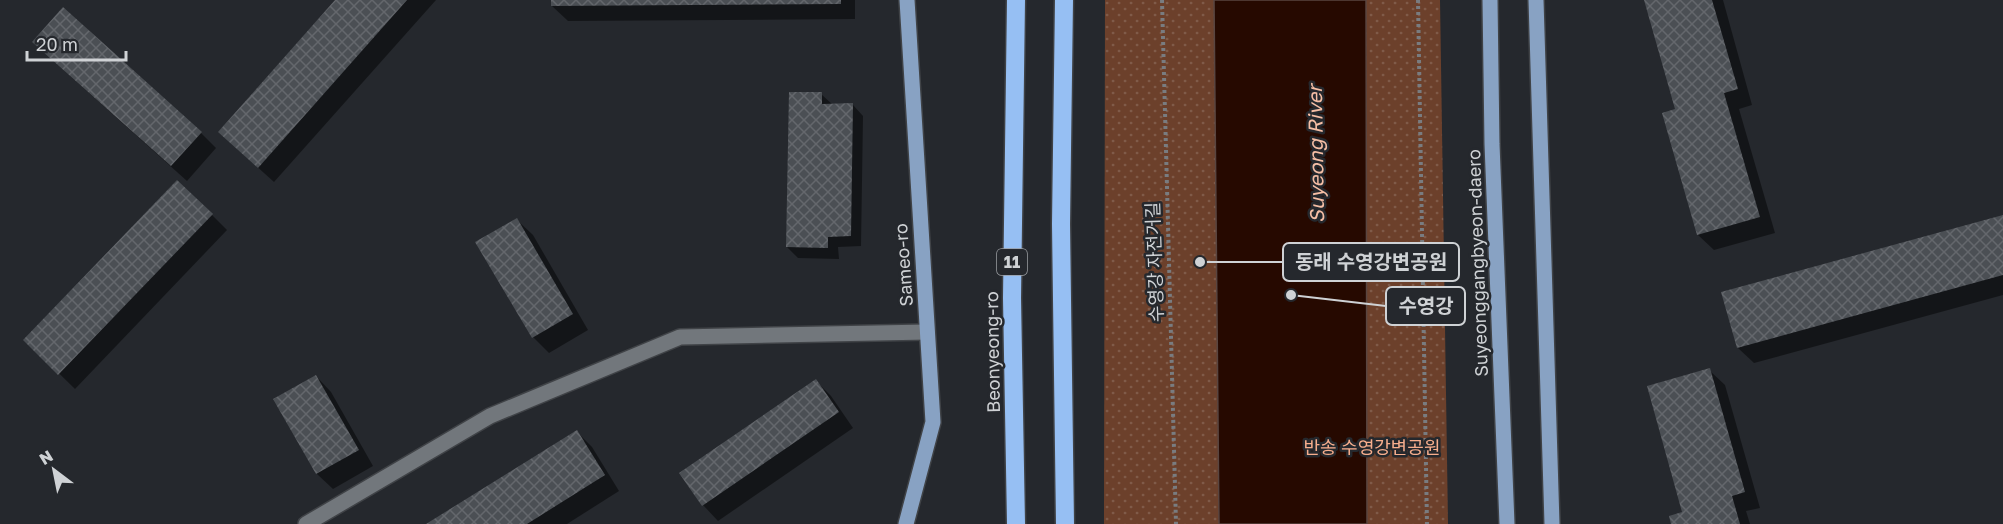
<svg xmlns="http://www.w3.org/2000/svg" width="2003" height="524" viewBox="0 0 2003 524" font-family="'Golos Text','Noto Sans KR',sans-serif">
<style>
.park{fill:url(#park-dots)}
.water{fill:#260900;stroke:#594540;stroke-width:1.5}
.shadow{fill:#0007}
.building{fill:url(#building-cross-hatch)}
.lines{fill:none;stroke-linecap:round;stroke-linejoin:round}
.minor-casing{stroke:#404347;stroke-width:18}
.major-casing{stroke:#404347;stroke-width:18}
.highway-casing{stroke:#404347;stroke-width:21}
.path{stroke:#797c80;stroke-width:4;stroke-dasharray:3 3;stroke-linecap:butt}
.minor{stroke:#72777c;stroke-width:15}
.major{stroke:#88a2c3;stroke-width:15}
.highway{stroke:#96bff3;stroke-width:18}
.labels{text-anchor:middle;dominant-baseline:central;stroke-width:5;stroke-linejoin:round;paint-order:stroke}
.shield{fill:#25282d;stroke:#9c9fa3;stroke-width:1.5}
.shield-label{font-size:16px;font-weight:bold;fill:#cfd2d5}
.street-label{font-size:18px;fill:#cfd2d5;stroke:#25282d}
.park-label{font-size:18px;fill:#f7ae8d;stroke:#25282d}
.water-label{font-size:20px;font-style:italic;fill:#f5bea5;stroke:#25282d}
.leader{fill:none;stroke:#cfd2d5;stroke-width:2}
.callout-dot{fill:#cfd2d5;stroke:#25282d;stroke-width:2}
.callout{fill:#25282d;stroke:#cfd2d5;stroke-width:2}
.callout-label{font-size:20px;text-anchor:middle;font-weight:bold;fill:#cfd2d5}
</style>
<defs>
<pattern id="park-dots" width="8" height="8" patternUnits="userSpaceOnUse" patternTransform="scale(1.5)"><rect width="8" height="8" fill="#6c402b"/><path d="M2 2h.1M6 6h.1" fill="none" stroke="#805b49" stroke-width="1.8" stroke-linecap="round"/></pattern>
<pattern id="building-cross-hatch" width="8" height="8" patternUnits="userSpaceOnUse" patternTransform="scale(1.5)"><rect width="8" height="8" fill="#4b4f54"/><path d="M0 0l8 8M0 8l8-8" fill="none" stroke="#64676c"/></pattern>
</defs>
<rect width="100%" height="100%" fill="#25282d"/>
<polygon class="park" points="1105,0 1440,0 1448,524 1104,524"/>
<polygon class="water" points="1214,0 1366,0 1367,524 1219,524"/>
<g class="shadow">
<polygon points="337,0 436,0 274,182 235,147"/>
<polygon points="552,0 855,0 855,19 568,21 552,6"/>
<polygon points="1646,0 1723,0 1752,105 1739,109 1775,233 1714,250 1698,235 1677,110"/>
<polygon points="50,58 201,133 216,148 187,181"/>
<polygon points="821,94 833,105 853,105 863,116 861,246 838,247 839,259 798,258 787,247"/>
<polygon points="212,215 227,230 75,389 25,340"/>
<polygon points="2003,216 2003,295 1754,363 1738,348"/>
<polygon points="517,220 533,235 588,330 549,353 533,337"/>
<polygon points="1709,370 1725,385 1760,508 1746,511 1750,524 1673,524 1684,513"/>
<polygon points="316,376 331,392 373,466 333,489 317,474 275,399"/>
<polygon points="816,381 831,396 853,428 718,521 703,505"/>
<polygon points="577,432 592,447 619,491 567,524 429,524"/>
</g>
<g class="building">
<polygon points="335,0 407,0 258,168 218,132"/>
<polygon points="551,0 841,0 841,4 551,6"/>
<polygon points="1644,0 1712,0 1738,89 1724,93 1760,217 1697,235 1662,113 1675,109"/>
<polygon points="63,7 202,132 171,166 32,42"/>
<polygon points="789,92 822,92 822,104 853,103 851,236 828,237 828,248 786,247"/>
<polygon points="177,180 213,214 58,375 23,340"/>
<polygon points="2003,215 2003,275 1737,348 1721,292"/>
<polygon points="517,218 573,314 532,338 475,242"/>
<polygon points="1710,368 1745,492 1732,496 1740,524 1671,524 1669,516 1682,512 1647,386"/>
<polygon points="316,375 359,450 316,474 273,399"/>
<polygon points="816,379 839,412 702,506 679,473"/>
<polygon points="577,430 605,475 527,524 426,524"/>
</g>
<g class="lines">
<defs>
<polyline id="minor" points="306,524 490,416 680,337 927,332"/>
<g id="major">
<polyline points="1490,0 1492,144 1507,524"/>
<polyline points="1536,0 1552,524"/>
<polyline points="906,524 933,422 907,0"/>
</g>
<g id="highway">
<polyline points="1064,0 1061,224 1065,524"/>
<polyline points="1016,524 1012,298 1016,0"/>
</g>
</defs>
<use href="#minor" class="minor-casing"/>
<use href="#major" class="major-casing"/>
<use href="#highway" class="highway-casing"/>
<g class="path">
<polyline points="1162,0 1176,524"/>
<polyline points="1418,0 1427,524"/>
</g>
<use href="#minor" class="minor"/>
<use href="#major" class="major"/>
<use href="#highway" class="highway"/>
</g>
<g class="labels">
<rect class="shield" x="997" y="249" width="30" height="26" rx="4.5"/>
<g class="shield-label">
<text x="1012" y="262">11</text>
</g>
<g class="street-label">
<text transform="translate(1154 262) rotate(-92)">수영강 자전거길</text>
<text transform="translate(1477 263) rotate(-92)">Suyeonggangbyeon-daero</text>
<text transform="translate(903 265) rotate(-94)">Sameo-ro</text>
<text transform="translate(992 352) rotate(-91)">Beonyeong-ro</text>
</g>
<g class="park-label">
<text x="1372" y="447">반송 수영강변공원</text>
</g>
<g class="water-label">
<text transform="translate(1315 154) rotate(-91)">Suyeong River</text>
</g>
</g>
<path class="leader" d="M1200 262L1283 262M1291 295L1386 306"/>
<g class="callout-dot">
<circle cx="1200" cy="262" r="6"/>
<circle cx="1291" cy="295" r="6"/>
</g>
<g class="callout">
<rect x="1283" y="243" width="176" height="38" rx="6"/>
<rect x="1386" y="287" width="79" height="38" rx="6"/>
</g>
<g class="callout-label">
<text x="1371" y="269">동래 수영강변공원</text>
<text x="1426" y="313">수영강</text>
</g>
<g transform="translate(54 470) rotate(328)" stroke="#25282d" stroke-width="4.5" paint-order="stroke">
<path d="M0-4.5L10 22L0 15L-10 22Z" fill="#cfd2d5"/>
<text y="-9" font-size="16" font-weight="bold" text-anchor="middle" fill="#cfd2d5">N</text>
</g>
<path d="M27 51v9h99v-9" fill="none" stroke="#cfd2d5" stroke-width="3"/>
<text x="36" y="51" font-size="18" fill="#cfd2d5" stroke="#25282d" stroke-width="4.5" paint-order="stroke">20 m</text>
</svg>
